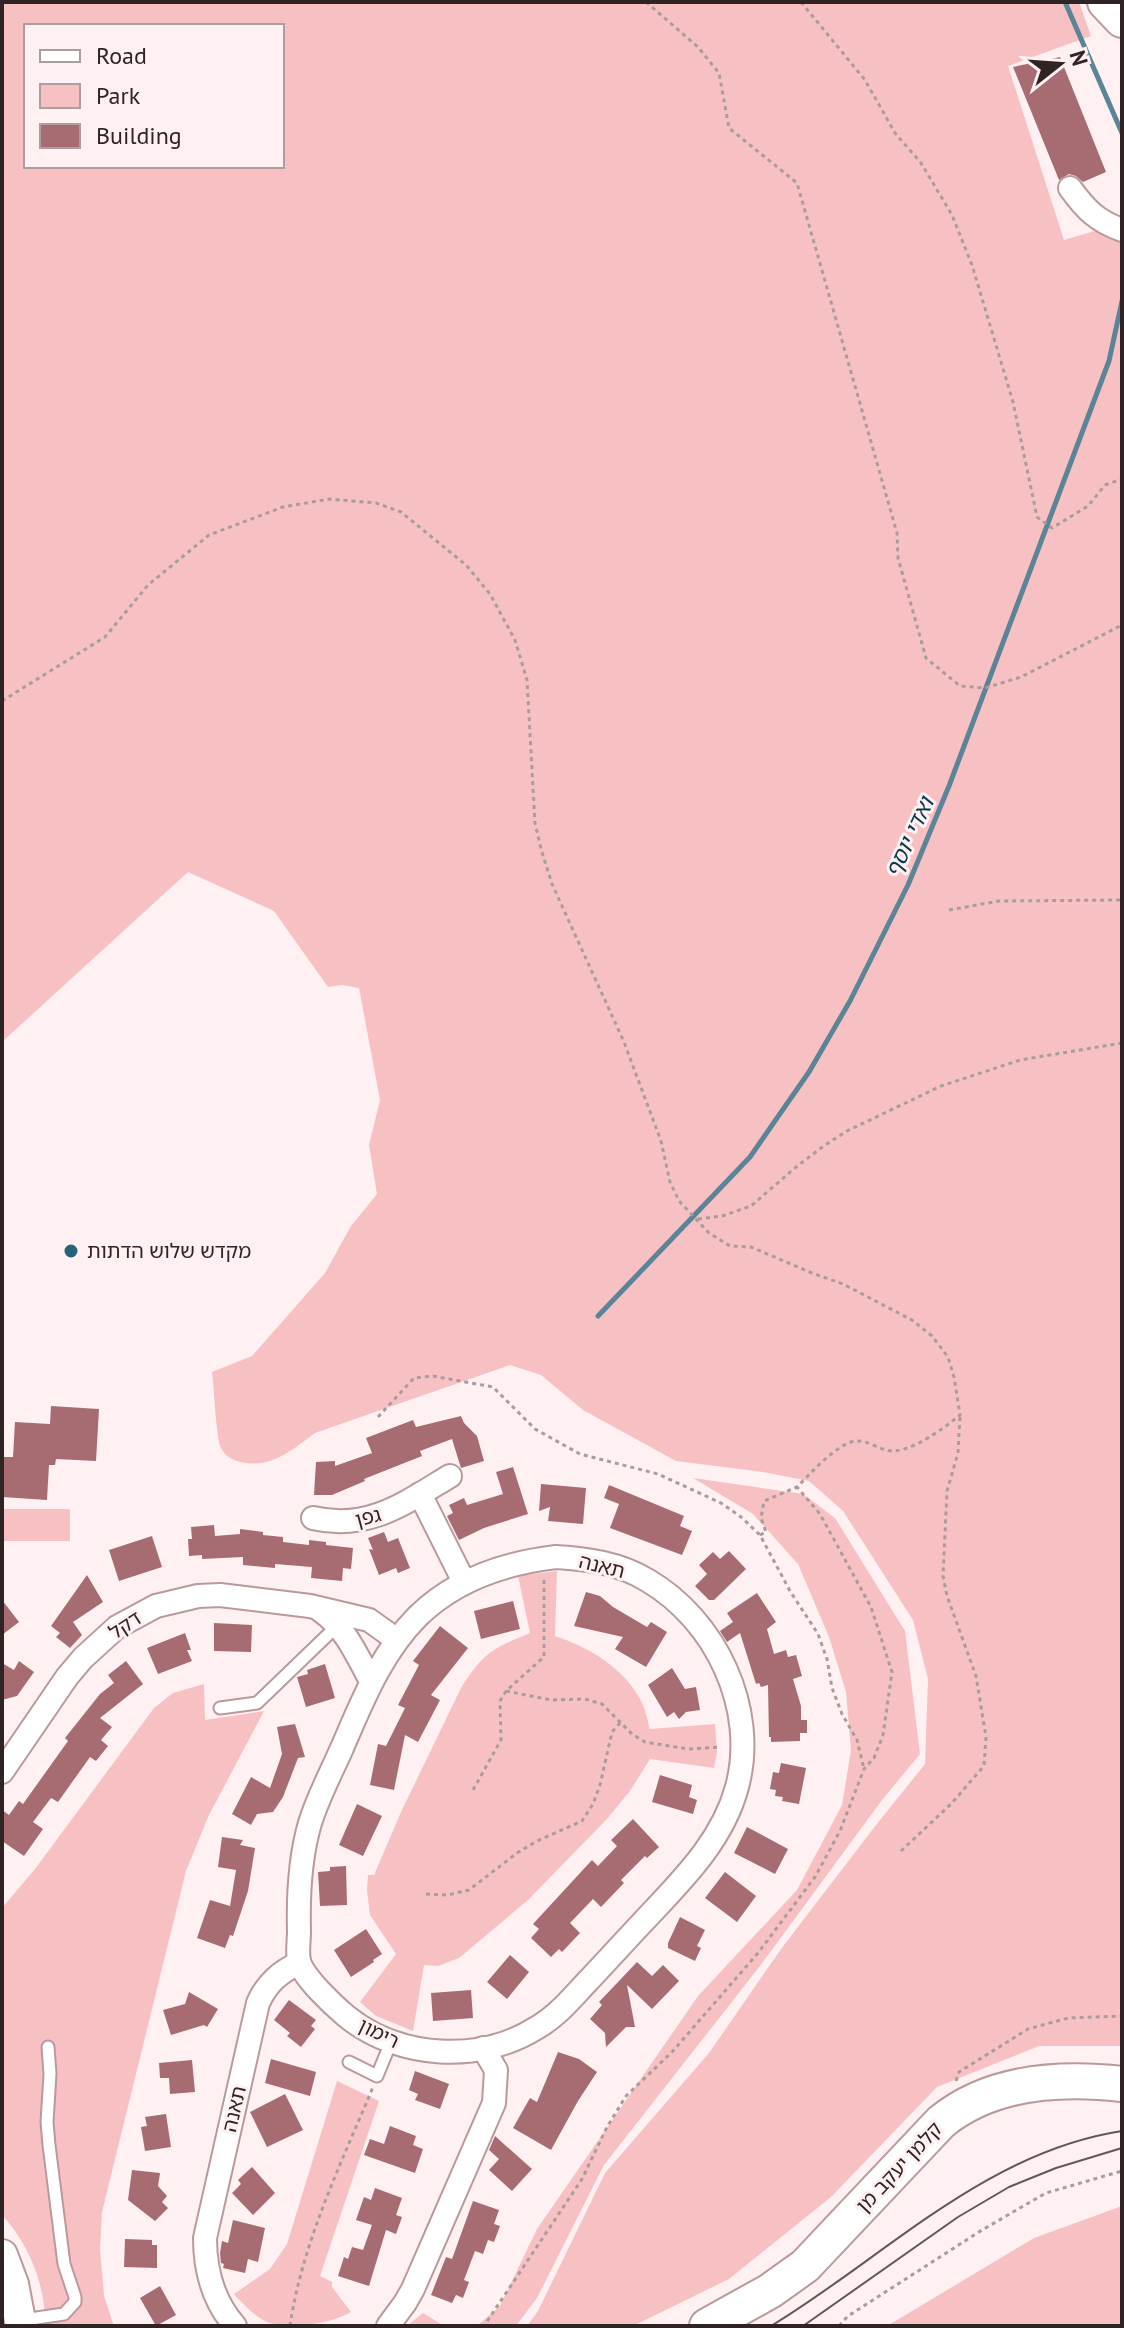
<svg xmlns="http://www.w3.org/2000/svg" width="1124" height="2328" viewBox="0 0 1124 2328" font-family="'PT Sans','Noto Sans Hebrew',sans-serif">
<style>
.green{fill:#f7c1c4;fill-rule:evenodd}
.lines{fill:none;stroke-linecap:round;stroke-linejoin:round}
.stream{stroke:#5b8497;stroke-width:5}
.building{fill:#a76c71}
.lane-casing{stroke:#ba999b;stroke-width:15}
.street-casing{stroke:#ba999b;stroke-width:26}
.secondary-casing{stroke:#ba999b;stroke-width:34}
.primary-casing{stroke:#ba999b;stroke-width:38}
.path{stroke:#aa9c9d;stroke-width:3;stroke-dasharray:4 4;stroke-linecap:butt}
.lane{stroke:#fff;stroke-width:11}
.street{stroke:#fff;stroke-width:22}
.secondary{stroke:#fff;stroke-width:30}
.primary{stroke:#fff;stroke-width:34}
.tram{stroke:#645758;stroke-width:2}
.poi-dot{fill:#26627a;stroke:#fff0f1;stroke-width:3}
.labels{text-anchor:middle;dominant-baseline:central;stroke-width:6;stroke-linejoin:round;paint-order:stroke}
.poi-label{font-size:20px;fill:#302324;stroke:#fff0f1;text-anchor:start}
.street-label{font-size:20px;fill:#302324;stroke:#fff0f1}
.water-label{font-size:22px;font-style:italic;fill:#013b4f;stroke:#fff0f1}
</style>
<rect width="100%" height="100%" fill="#fff0f1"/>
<g class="green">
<path d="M2 2H1079L1091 36 1008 66 1064 240 1122 223V2046H1039L937 2087 831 2197 729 2279 633 2326H527L538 2311 605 2173 709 2053 781 1949 876 1825 925 1764 928 1679 913 1620 843 1511 809 1481 763 1472 676 1461 583 1410 541 1375 510 1365 315 1433C292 1450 271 1469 241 1462 232 1460 225 1456 221 1448 216 1437 214 1387 212 1372L252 1356 325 1273 351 1226 377 1194 369 1145 380 1100 359 988 342 985 328 987 274 911 188 872 2 1042ZM26 26H282V166H26Z"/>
<polygon points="693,1478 803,1494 835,1518 905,1631 920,1754 882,1800 760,1966 604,2165 537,2298 516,2326 477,2326 500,2306 537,2229 698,1996 797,1890 842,1805 851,1750 846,1692 829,1637 798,1564 753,1514"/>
<rect x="2" y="1509" width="68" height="32"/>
<path d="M557 1571 555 1636C588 1647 623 1667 640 1699 645 1707 647 1719 650 1729L715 1724 717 1752 714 1768 650 1759 630 1791 606 1820 528 1900 459 1958 438 1966 424 1965 413 2031 376 2016 360 2002 396 1954 370 1915 367 1890 368 1875H374L401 1812 461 1688C484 1652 492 1649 530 1633L518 1576Z"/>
<path d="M204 1684 205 1720 264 1711 208 1817 186 1871 102 2212 100 2249 104 2296 114 2326H45C46 2286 29 2244 2 2215V1908L35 1869 154 1708 173 1693Z"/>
<path d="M337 2081 379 2101 320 2276 332 2282V2287L351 2312C328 2325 294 2328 269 2323 255 2317 244 2305 234 2294L270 2269 287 2244Z"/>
<polygon points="1122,2206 1122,2326 887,2326 1034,2238"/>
<polygon points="423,2313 444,2326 407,2326"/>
</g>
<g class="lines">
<g class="stream">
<polyline points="1065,2 1122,133"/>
<polyline points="598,1316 750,1157 809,1072 850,1001 908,885 949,786 1109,361 1122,301"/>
</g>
</g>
<g class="building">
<polygon points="1060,57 1106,172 1083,182 1076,176 1069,174 1059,180 1013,67"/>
<polygon points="51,1406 99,1409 96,1461 56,1459 55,1465 49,1465 47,1500 2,1497 2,1457 13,1457 15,1422 50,1424"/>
<polygon points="461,1416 464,1423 477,1436 484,1461 461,1468 452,1439 420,1451 422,1456 364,1479 365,1481 332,1495 314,1495 316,1462 335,1461 335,1466 372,1453 366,1438 413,1420 416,1427"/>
<polygon points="513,1467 528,1514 484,1528 459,1540 447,1516 453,1513 449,1505 464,1498 467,1505 503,1494 496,1472"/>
<polygon points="541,1484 586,1488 583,1524 548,1521 550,1507 539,1511"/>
<polygon points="609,1485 684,1516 680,1526 692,1531 682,1555 610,1528 619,1504 604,1498"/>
<polygon points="214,1525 215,1536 240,1534 240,1529 263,1532 263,1535 283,1537 283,1542 309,1545 309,1540 326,1542 326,1545 353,1548 351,1569 343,1568 342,1581 311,1578 312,1567 275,1564 275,1568 243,1565 243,1557 202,1559 202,1555 189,1556 188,1539 192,1539 191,1527"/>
<polygon points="384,1532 388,1542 398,1538 410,1568 398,1573 396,1568 379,1575 369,1549 373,1550 368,1538"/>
<polygon points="152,1536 162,1567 119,1581 109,1550"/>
<polygon points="729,1551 746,1569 714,1600 709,1600 695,1586 707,1574 699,1565 713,1552 720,1559"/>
<polygon points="87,1575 103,1602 73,1622 82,1635 70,1648 56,1637 60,1633 51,1626"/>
<polygon points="586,1592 600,1596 613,1607 647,1627 651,1622 667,1632 646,1667 615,1649 623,1637 574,1626"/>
<polygon points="757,1593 776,1622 767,1629 774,1654 786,1650 788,1657 796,1655 802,1676 793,1679 801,1706 801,1720 807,1720 807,1733 800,1733 800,1741 771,1742 771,1737 769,1737 768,1685 761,1687 759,1683 756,1684 740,1633 727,1642 720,1631 733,1622 727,1613"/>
<polygon points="2,1600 19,1622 2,1635"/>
<polygon points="513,1601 520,1629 481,1639 474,1611"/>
<polygon points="214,1623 252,1625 251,1652 214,1651"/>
<polygon points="440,1626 468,1648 431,1695 440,1700 418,1742 405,1735 394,1790 370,1785 378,1744 386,1746 405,1708 398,1705 419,1665 413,1661"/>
<polygon points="185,1633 191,1650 187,1650 192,1661 158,1674 147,1648"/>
<polygon points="19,1661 34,1672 17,1696 2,1700 2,1663 14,1670"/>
<polygon points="126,1661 143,1684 100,1718 112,1727 101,1740 108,1746 96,1761 90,1757 58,1802 51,1798 33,1822 43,1829 24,1856 2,1841 2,1810 9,1815 19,1801 23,1804 68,1741 65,1738 100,1694 114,1683 108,1675"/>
<polygon points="325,1664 335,1698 306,1707 297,1677 308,1674 307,1670"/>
<polygon points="672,1668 685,1689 696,1687 700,1710 686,1712 679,1719 674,1712 667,1717 648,1685"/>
<polygon points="295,1724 305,1757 298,1758 283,1797 273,1812 257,1814 251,1825 232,1814 251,1777 270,1788 282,1754 277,1727"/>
<polygon points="781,1763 806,1768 799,1804 782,1801 783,1797 775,1796 776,1790 770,1789 773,1772 779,1773"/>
<polygon points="660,1775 692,1785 689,1797 697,1800 693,1814 652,1802"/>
<polygon points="357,1804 382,1816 363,1856 339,1845"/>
<polygon points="633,1819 659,1847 647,1858 645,1856 621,1880 624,1883 601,1907 593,1899 570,1923 580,1933 562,1952 559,1949 551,1957 531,1938 539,1929 533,1924 592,1860 598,1866 617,1846 611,1840"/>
<polygon points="747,1827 788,1849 775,1874 734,1853"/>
<polygon points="222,1837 243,1840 240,1845 255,1848 248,1891 233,1936 230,1935 225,1948 197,1938 210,1900 230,1906 236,1870 218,1867"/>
<polygon points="346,1866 347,1905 320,1906 318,1872 330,1871 330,1867"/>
<polygon points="725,1872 756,1896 737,1922 705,1898"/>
<polygon points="680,1917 705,1930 697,1946 701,1948 695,1961 668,1948 668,1943"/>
<polygon points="366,1929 382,1954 373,1960 374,1962 351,1977 334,1950"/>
<polygon points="510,1955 529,1972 507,1999 487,1982"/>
<polygon points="637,1962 652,1976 663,1965 679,1981 652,2009 627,1985 635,2027 626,2027 606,2047 605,2033 590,2019 602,2005 599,2002"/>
<polygon points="471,1990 473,2018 433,2021 431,1993"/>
<polygon points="189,1992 218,2009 207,2027 204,2025 171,2035 163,2010 185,2004"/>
<polygon points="289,2000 316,2020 311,2026 315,2029 301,2047 287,2036 290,2033 274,2020"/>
<polygon points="558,2052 579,2059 597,2072 578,2101 551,2150 513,2128 530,2098 537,2102"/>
<polygon points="271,2059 316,2072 310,2096 265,2083"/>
<polygon points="192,2060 195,2092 170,2094 169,2078 160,2078 159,2063"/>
<polygon points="415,2071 449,2084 440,2109 415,2100 418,2094 409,2090"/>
<polygon points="285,2094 303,2130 267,2147 250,2112"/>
<polygon points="166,2114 171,2147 145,2151 141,2127 147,2126 145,2117"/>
<polygon points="390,2126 416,2136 413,2145 423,2149 415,2173 364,2155 370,2139 384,2144"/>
<polygon points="495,2136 532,2169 512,2191 489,2170 499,2159 489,2150"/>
<polygon points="252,2167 275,2193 253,2215 232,2193 241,2184 238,2180"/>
<polygon points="132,2170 160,2173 158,2186 167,2196 162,2202 168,2208 155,2221 128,2200"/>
<polygon points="375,2188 402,2198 396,2215 402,2217 396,2234 386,2230 369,2286 338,2276 344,2257 348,2259 352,2247 363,2250 372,2225 356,2220 364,2197 371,2200"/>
<polygon points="473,2201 499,2210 494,2224 500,2226 494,2242 488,2240 483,2254 475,2251 464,2280 469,2282 463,2298 456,2295 452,2303 431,2295 446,2257 452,2259"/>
<polygon points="233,2220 265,2228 258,2262 248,2259 245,2273 223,2268 224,2264 221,2263 220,2253 222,2241 228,2243"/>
<polygon points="125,2239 152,2240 152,2245 157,2245 157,2268 124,2267"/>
<polygon points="160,2286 176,2315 156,2326 140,2298"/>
</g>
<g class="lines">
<defs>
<g id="lane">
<polyline points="220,1708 257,1703 338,1625"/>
<polyline points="349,2062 377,2076 391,2042"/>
<polyline points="23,2320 64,2314 75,2302 75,2297 64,2264 49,2145 47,2122 50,2074 48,2047"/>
</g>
<g id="street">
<path d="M1070 188C1086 210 1097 221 1122 230"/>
<polyline points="420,1494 464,1582"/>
<path d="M313 1518C368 1531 405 1503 450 1476"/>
<path d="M556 1557C588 1559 619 1563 647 1580 716 1620 758 1709 737 1787 722 1843 679 1883 641 1924 623 1943 605 1963 586 1983 571 1999 557 2016 538 2027 480 2064 399 2059 346 2016 333 2005 303 1977 299 1961 297 1952 299 1940 299 1932 298 1896 300 1857 310 1823 318 1797 331 1773 342 1748 362 1702 381 1653 418 1616 456 1579 505 1563 556 1557Z"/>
<path d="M321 1611C346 1628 357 1656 371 1681"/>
<polyline points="2,1772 67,1677 83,1658 117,1627 156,1606 198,1596 220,1595 310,1606 369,1620 397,1640"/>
<path d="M235 2326C213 2301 205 2271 205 2238L258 2003C267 1983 280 1972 299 1963"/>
<polyline points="388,2326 405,2303 413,2289 494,2103 496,2070 483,2048"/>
</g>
<polyline id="secondary" points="2,2255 13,2284 21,2326"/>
<g id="primary">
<polyline points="1105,2 1122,20"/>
<path d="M707 2326 770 2291 805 2266 941 2122C991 2081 1060 2077 1122 2084"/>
</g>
</defs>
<use href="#lane" class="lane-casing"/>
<use href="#street" class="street-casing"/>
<use href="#secondary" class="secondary-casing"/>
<use href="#primary" class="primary-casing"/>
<g class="path">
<polyline points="646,2 698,47 719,73 729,128 797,183 897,533 898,558 926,658 960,686 985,688 1021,677 1122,625"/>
<polyline points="801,2 865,80 895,133 921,163 952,215 972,265 1013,402 1037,517 1052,528 1088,506 1105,485 1122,479"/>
<path d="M2 701 105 637 148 585 209 535 283 507 329 499 376 503 401 512 466 565 490 594 515 640 527 680 535 823 541 849 552 884 624 1042 661 1141 670 1182 679 1201 709 1233 730 1246 751 1247 812 1273 843 1284 912 1320 932 1336 948 1357 954 1377 960 1415C944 1428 915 1450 893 1451 879 1451 865 1437 851 1442 833 1448 810 1474 797 1487L820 1514 871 1607 892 1672 883 1735 874 1758 864 1769 840 1831 815 1877 758 1953 672 2052 626 2096 607 2127 582 2179 484 2326"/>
<polyline points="949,910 999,901 1122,900"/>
<polyline points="698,1219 722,1216 751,1206 796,1167 825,1145 847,1131 941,1086 1020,1060 1122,1043"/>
<polyline points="378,1417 414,1378 433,1376 493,1387 535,1429 580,1454 658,1474 721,1503 741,1517 760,1535 790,1591 818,1634 827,1659 832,1688 842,1714 857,1740 864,1769"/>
<polyline points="760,1535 766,1532 761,1518 764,1501 797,1487"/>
<polyline points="506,1691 551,1700 585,1699 602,1704 632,1734 645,1742 688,1749 721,1747"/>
<polyline points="473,1790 501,1740 500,1701 506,1691 544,1657 544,1578"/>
<polyline points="901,1851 951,1804 984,1766 986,1737 976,1676 947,1596 943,1576 947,1491 958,1453 960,1415"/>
<polyline points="426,1894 447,1895 469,1890 517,1853 537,1841 582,1821 593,1804 600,1785 612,1732 620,1723"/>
<polyline points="956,2081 959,2072 1028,2029 1068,2018 1122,2016"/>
<path d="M290 2326C302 2243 341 2164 373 2087"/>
<polyline points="839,2326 848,2316 982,2230 1046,2193 1122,2171"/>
</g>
<use href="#lane" class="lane"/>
<use href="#street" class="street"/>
<use href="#secondary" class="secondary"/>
<use href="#primary" class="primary"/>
<g class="tram">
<path d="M771 2326C885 2257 985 2152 1122 2131"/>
<polyline points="803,2326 958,2217 1009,2187 1056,2168 1122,2148"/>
</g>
</g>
<circle class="poi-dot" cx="71" cy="1251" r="8"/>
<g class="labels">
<g class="poi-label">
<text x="87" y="1251">מקדש שלוש הדתות</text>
</g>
<g class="street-label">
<text transform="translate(368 1517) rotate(-15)">גפן</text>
<text transform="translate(602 1566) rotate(14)">תאנה</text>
<text transform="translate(125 1625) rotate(-33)">דקל</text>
<text transform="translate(379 2033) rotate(26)">רימון</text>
<text transform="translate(234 2109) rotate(-77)">תאנה</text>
<text transform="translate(899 2167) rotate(-47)">קלמן יעקב מן</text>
</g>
<g class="water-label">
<text transform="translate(909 837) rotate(-65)">ואדי יוסף</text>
</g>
</g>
<rect width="1124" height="2328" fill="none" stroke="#302324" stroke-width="8"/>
<rect x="24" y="24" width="260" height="144" fill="#fff0f1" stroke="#ac9e9f" stroke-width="2"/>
<rect x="40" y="50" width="40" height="12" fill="#ffffff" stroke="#ac9e9f" stroke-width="2"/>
<text x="96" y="64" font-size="24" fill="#302324">Road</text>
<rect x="40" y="84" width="40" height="24" fill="#f7c1c4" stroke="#ac9e9f" stroke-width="2"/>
<text x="96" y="104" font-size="24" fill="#302324">Park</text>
<rect x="40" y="124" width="40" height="24" fill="#a76c71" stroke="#ac9e9f" stroke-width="2"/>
<text x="96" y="144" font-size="24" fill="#302324">Building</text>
<g transform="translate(1060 64) rotate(73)" stroke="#fff0f1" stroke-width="6" paint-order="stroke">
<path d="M0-6L14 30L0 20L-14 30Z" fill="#302324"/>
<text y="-12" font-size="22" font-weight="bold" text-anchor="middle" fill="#302324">N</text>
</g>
</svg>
